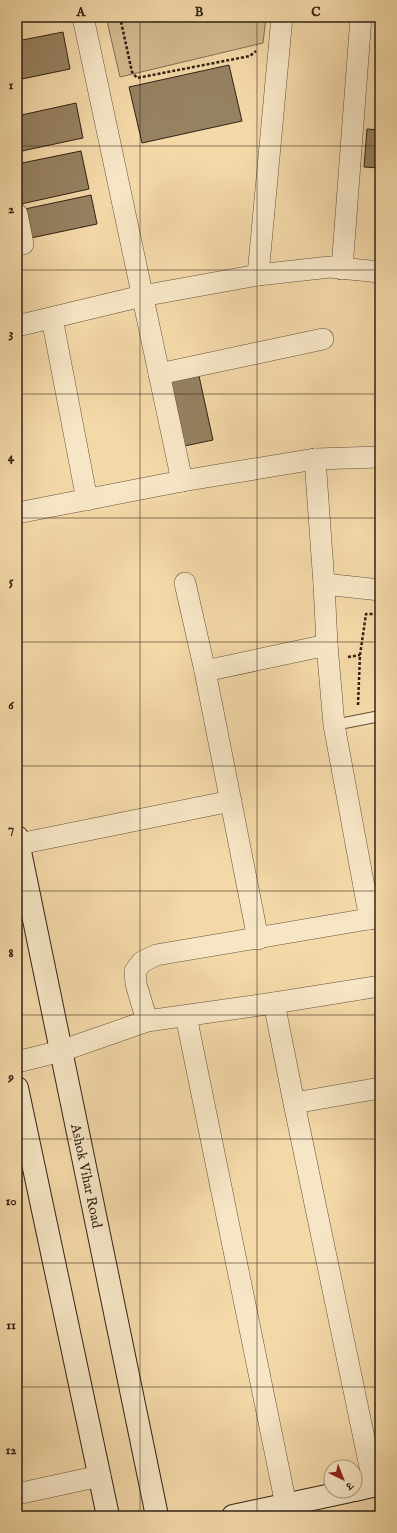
<svg xmlns="http://www.w3.org/2000/svg" width="397" height="1533" viewBox="0 0 397 1533" font-family="'IM FELL English','Noto Serif Devanagari',serif">
<style>
.green{fill:#d2b98f;stroke:#826e52}
.building{fill:#968161;stroke:#312214}
.lines{fill:none;stroke-linecap:round;stroke-linejoin:round}
.lane-casing{stroke:#625039;stroke-width:12}
.street-casing{stroke:#625039;stroke-width:22}
.secondary-casing{stroke:#312214;stroke-width:24}
.path{stroke:#312214;stroke-width:2.5;stroke-dasharray:3 2;stroke-linecap:butt}
.lane{stroke:#f7e6c6;stroke-width:10}
.street{stroke:#f7e6c6;stroke-width:21}
.secondary{stroke:#f7e6c6;stroke-width:22}
.grid{fill:none;stroke:#312214;stroke-width:1;stroke-opacity:0.55}
.labels{text-anchor:middle;dominant-baseline:central;stroke-width:3;stroke-linejoin:round;paint-order:stroke}
.street-label{font-size:14px;fill:#312214;stroke:#f7e6c6}
.neatline{fill:none;stroke:#312214;stroke-width:1.5}
.grid-label{font-size:13px;text-anchor:middle;font-weight:bold;fill:#312214}
</style>
<rect width="100%" height="100%" fill="#f3d8a8"/>
<filter id="stains"><feTurbulence type="fractalNoise" baseFrequency=".005" numOctaves="4"/><feColorMatrix values="0 0 0 0 .2 0 0 0 0 .09 0 0 0 0 .02 0 0 0 .5 -.17"/></filter>
<radialGradient id="worn" r=".72"><stop offset=".6" stop-color="#630" stop-opacity="0"/><stop offset="1" stop-color="#630" stop-opacity=".3"/></radialGradient>
<polygon class="green" points="106,17 266,17 263,43 120,77"/>
<g class="building">
<polygon points="63,32 70,69 17,80 17,41"/>
<polygon points="229,65 242,121 142,143 129,87"/>
<polygon points="76,103 83,138 17,152 17,116"/>
<polygon points="367,129 380,130 380,168 364,167"/>
<polygon points="81,151 89,189 21,204 17,185 17,164"/>
<polygon points="91,195 97,224 31,238 25,209"/>
<polygon points="199,376 213,440 180,447 167,382"/>
</g>
<g class="lines">
<defs>
<polyline id="lane" points="334,725 380,716"/>
<g id="street">
<polyline points="83,17 182,481"/>
<polyline points="17,214 23,244"/>
<polyline points="342,269 361,17"/>
<polyline points="258,275 282,17"/>
<polyline points="52,318 87,500"/>
<polyline points="17,326 142,296 258,275 330,267 380,272"/>
<polyline points="159,374 323,339"/>
<polyline points="315,459 324,584 327,645 334,725 370,919"/>
<polyline points="17,513 182,481 315,459 380,457"/>
<polyline points="185,583 205,671 258,939"/>
<polyline points="324,584 380,590"/>
<polyline points="205,671 327,645"/>
<polyline points="19,844 231,801"/>
<polyline points="274,1003 294,1103 374,1486"/>
<polyline points="186,1016 286,1505"/>
<polyline points="147,1021 136,984 135,971 142,962 156,955 380,917"/>
<polyline points="17,1062 61,1051 147,1021 274,1003 380,986"/>
<polyline points="294,1103 380,1088"/>
<polyline points="17,1494 100,1476"/>
</g>
<g id="secondary">
<polyline points="17,837 157,1516"/>
<polyline points="17,1088 108,1516"/>
<polyline points="355,1490 380,1484"/>
<polyline points="233,1516 350,1491"/>
</g>
</defs>
<use href="#lane" class="lane-casing"/>
<use href="#street" class="street-casing"/>
<use href="#secondary" class="secondary-casing"/>
<g class="path">
<polyline points="120,17 132,72 137,78 250,56 256,51"/>
<polyline points="348,657 360,655"/>
<polyline points="358,705 360,655 366,614 380,614"/>
</g>
<use href="#lane" class="lane"/>
<use href="#street" class="street"/>
<use href="#secondary" class="secondary"/>
</g>
<path class="grid" d="M140 17V1516M257 17V1516M17 146H380M17 270H380M17 394H380M17 518H380M17 642H380M17 766H380M17 891H380M17 1015H380M17 1139H380M17 1263H380M17 1387H380"/>
<g class="labels">
<g class="street-label">
<text transform="translate(86 1176) rotate(78)">Ashok Vihar Road</text>
</g>
</g>
<rect width="397" height="1533" fill="none" stroke="#f3d8a8" stroke-width="44"/>
<g transform="translate(343 1479) rotate(137)"><circle r="19" fill="#f7e6c6" stroke="#a8987f"/>
<path d="M0-3L7 15L0 10L-7 15Z" fill="#8f2418"/>
<text y="-6" font-size="11" font-weight="bold" text-anchor="middle" fill="#312214">उ</text>
</g>
<rect x="22" y="22" width="353" height="1489" class="neatline"/>
<g class="grid-label">
<text x="81" y="16">A</text>
<text x="199" y="16">B</text>
<text x="316" y="16">C</text>
<text x="11" y="89">1</text>
<text x="11" y="213">2</text>
<text x="11" y="337">3</text>
<text x="11" y="461">4</text>
<text x="11" y="585">5</text>
<text x="11" y="709">6</text>
<text x="11" y="833">7</text>
<text x="11" y="957">8</text>
<text x="11" y="1081">9</text>
<text x="11" y="1205">10</text>
<text x="11" y="1329">11</text>
<text x="11" y="1454">12</text>
</g>
<rect width="100%" height="100%" filter="url(#stains)"/>
<rect width="100%" height="100%" fill="url(#worn)"/>
</svg>
